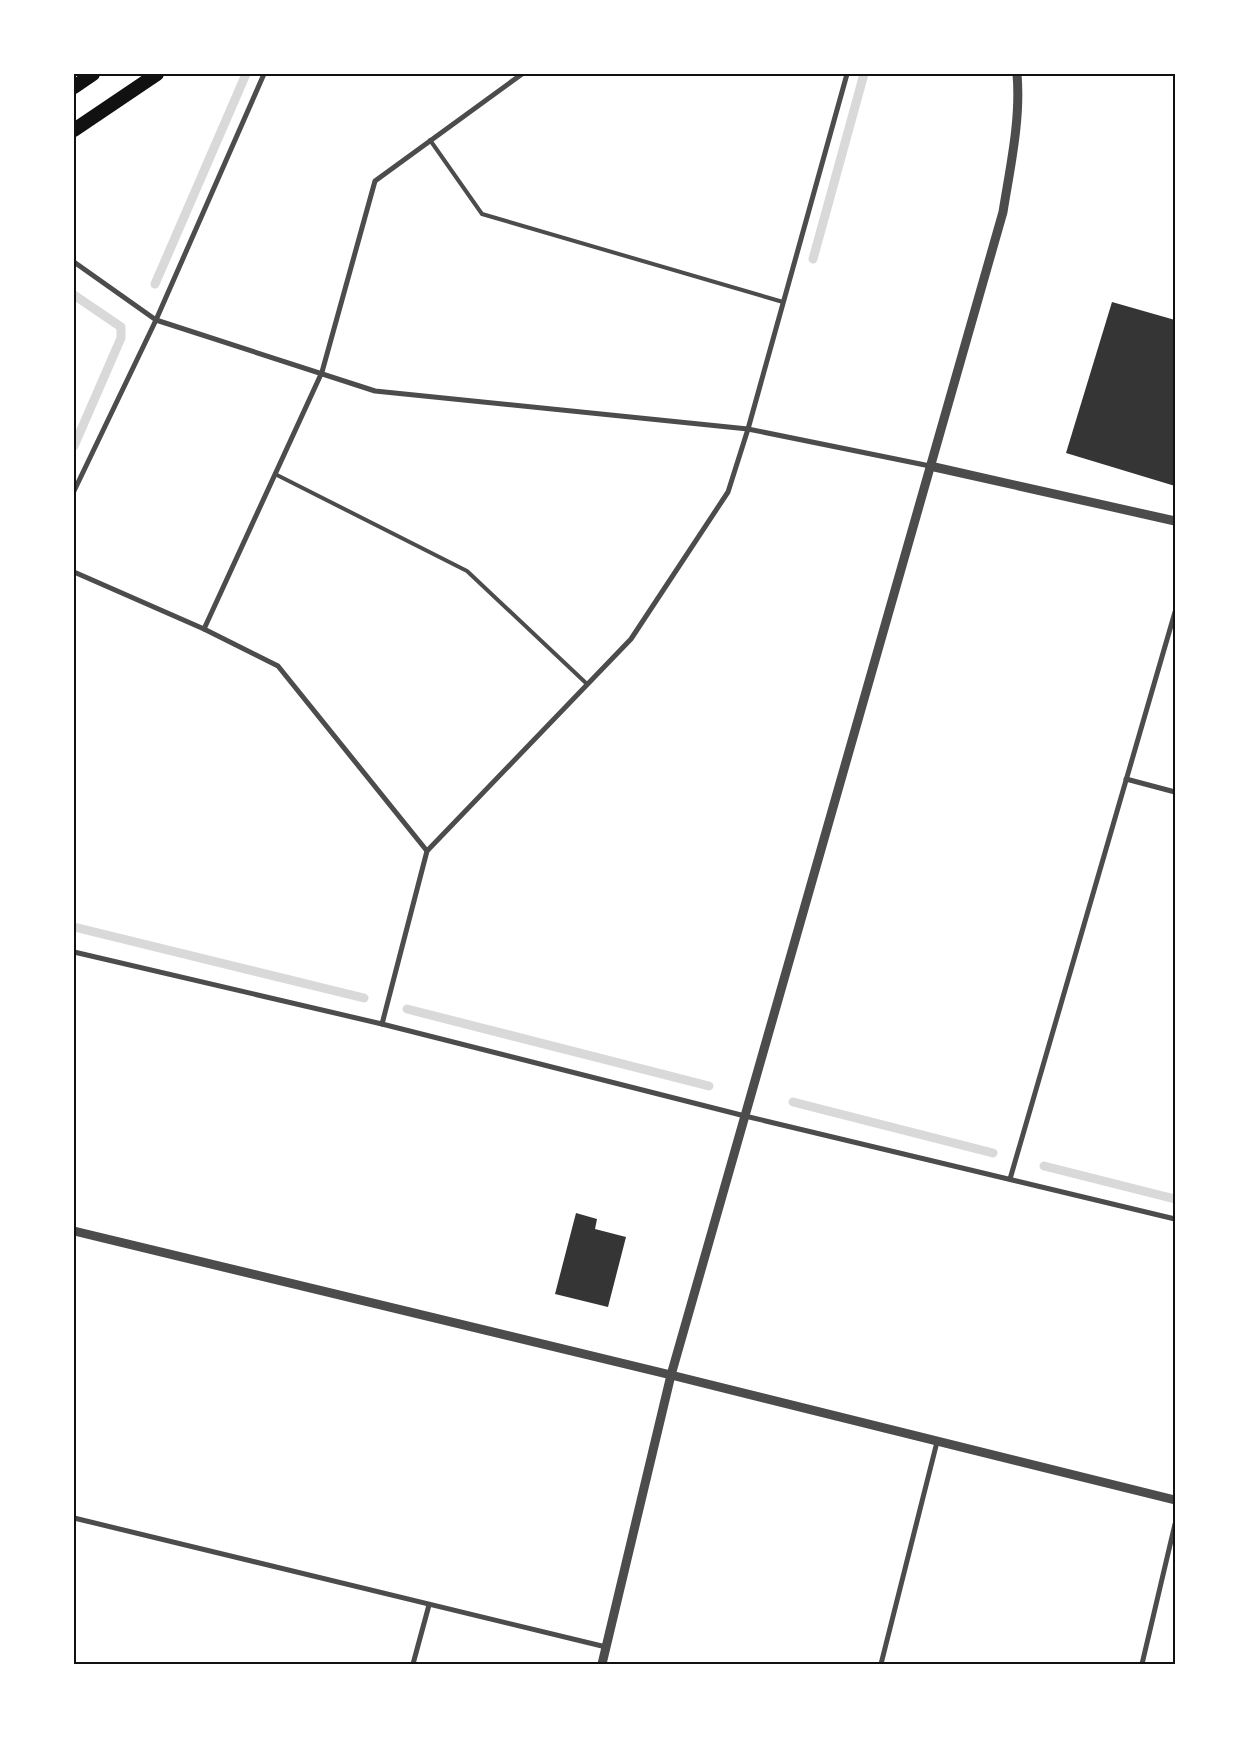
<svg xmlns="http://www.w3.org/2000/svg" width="1249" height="1738" viewBox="0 0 1249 1738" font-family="Manrope,sans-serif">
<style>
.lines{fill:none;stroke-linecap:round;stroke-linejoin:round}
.stream{stroke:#d9d9d9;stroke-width:9}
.building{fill:#353535}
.service{stroke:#4c4c4c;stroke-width:4}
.minor{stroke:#4c4c4c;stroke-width:5}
.tertiary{stroke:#4c4c4c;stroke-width:9}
.trunk{stroke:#111;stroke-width:14}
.neatline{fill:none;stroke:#111;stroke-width:2}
</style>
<rect width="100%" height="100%" fill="#fff"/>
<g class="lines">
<g class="stream">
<polyline points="813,259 864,74"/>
<polyline points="155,284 246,74"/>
<polyline points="74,295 121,327 121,338 74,446"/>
<polyline points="74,927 364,998"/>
<polyline points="407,1009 709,1086"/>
<polyline points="793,1102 993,1153"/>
<polyline points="1044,1166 1175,1199"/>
</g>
</g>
<g class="building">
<polygon points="1112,302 1175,320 1175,486 1066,453"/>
<polygon points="576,1213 597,1219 595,1229 626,1237 608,1307 555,1294"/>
</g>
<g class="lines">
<g class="service">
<polyline points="430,140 482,214 783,302"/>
<polyline points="275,474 467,571 587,684"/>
</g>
<g class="minor">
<polyline points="74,262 156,320 375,391 748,429 930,466"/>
<polyline points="74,491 156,320 264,74"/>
<polyline points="74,572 204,629 278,666 427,851"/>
<polyline points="204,629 322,372 375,181 522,74"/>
<polyline points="1126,779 1175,792"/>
<polyline points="74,952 382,1024 745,1116 1175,1219"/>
<polyline points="382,1024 427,851 631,639 728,492 748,429 847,74"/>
<polyline points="1010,1179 1175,612"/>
<polyline points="74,1518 606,1647"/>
<polyline points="413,1664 429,1605"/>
<polyline points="881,1664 937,1442"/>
<polyline points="1142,1664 1175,1524"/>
</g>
<g class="tertiary">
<polyline points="930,466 1175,521"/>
<polyline points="74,1231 671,1375 1175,1500"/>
<path d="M602 1664 671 1375 1003 212C1010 168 1021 119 1017 74"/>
</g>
<g class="trunk">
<polyline points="74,87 93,74"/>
<polyline points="74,130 157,74"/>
</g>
</g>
<rect width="1249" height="1738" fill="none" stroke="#ffffff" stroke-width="150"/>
<rect x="75" y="75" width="1099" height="1588" class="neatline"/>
</svg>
